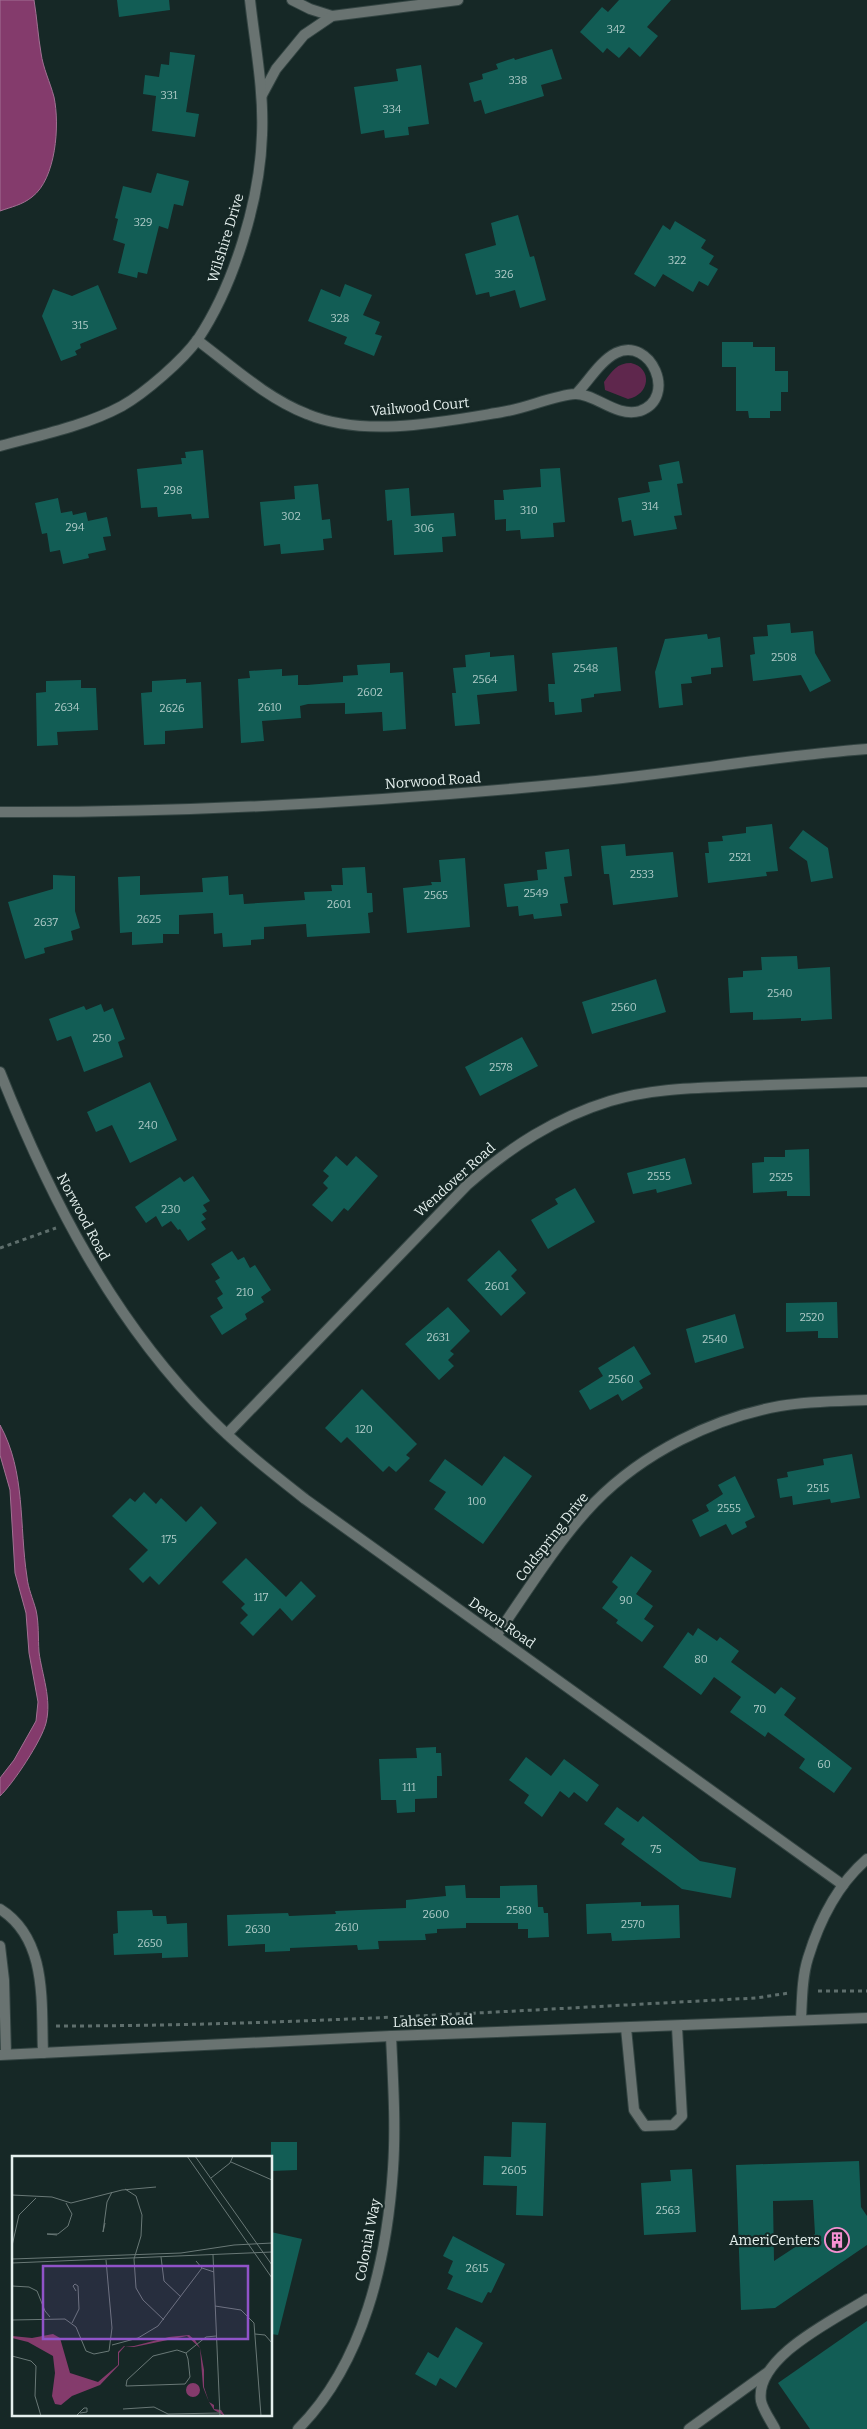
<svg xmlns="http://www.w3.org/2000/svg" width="867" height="2429" viewBox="0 0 867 2429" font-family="Bitter,serif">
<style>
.green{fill:#5f274d}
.water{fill:#843b6c;stroke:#a17193}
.building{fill:#125d55;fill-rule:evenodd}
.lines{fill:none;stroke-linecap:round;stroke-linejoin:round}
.service-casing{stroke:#334442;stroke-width:12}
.minor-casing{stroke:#334442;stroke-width:12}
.tertiary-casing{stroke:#334442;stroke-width:12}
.path{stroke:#5e6e6c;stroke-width:3;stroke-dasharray:4 4;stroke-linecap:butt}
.service{stroke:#697371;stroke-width:10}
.minor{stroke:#697371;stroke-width:10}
.tertiary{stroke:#697371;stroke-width:10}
.labels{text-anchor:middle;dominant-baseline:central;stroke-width:4.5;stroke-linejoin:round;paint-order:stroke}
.number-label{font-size:11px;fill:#b0cbc8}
.street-label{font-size:14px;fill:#e5f0ee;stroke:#162826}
.poi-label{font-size:14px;fill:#e5f0ee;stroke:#162826;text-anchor:end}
.inset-road{fill:none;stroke:#697876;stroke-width:1}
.view{fill:#9053c8;fill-opacity:0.15;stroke:#9053c8;stroke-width:2.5}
.inset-edge{fill:none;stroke:#e5f0ee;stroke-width:2.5}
</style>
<rect width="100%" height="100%" fill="#162826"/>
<path class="green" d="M631 363C653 368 650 395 628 399L605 390 604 382C612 371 617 363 631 363Z"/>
<g class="water">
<path d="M0 0H34C37 18 38 36 41 53 43 68 50 82 54 97 60 125 56 179 32 197 22 205 11 207 0 211Z"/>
<path d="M0 1425C26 1472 19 1526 27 1577 28 1588 33 1599 36 1610 39 1623 38 1638 39 1652 42 1675 52 1699 46 1723 42 1740 13 1784 0 1796V1778L14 1760 36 1721 38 1702 29 1653 26 1613 15 1573 10 1490 0 1455Z"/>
</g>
<g class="building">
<polygon points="117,0 169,0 170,10 119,17"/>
<polygon points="619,0 671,0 647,27 658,36 640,57 629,47 619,58 607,48 603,53 580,32 602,7 608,12"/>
<polygon points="552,49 562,79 541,85 544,96 485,114 481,100 474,102 469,83 483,79 482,74 498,69 496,64 514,58 515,60"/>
<polygon points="170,52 195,55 186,112 199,114 195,137 152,131 156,96 143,94 145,75 159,77 161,64 169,65"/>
<polygon points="421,65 429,124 408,127 409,135 385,138 384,130 361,134 354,87 398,81 396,69"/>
<polygon points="157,173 189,181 183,206 174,204 168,229 159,226 147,274 138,272 137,278 118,273 125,244 113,240 118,219 115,218 123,186 151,193"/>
<polygon points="518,215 530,257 534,256 546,300 520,308 515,290 490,297 489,292 476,295 465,254 496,245 491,223"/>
<polygon points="675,221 706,240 701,248 714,256 709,264 718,269 708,286 699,281 693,292 663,274 655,287 634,274 663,225 670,230"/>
<polygon points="345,284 372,295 363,315 380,322 375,334 382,336 374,356 344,344 347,337 308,321 321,289 340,297"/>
<polygon points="98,285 117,329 80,344 81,348 75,351 77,355 61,361 42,316 53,289 72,296"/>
<polygon points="722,342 753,342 753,347 775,347 775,371 788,371 788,392 781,392 781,411 770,411 770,418 749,418 748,411 736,411 736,367 722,367"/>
<polygon points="203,450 209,518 192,519 191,514 158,517 157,507 141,508 137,469 182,464 181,458 186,458 185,452"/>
<polygon points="679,461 683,483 677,484 682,515 674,516 677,529 634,536 631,520 622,522 618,498 650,492 648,482 662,480 659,465"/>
<polygon points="560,468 565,522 553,523 554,537 521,539 520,530 506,531 506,519 495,520 494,500 504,500 503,490 541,487 540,469"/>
<polygon points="318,484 322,520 330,519 332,538 323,539 324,550 281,554 280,544 264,546 260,502 295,499 294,486"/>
<polygon points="409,488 411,516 454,513 456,536 442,537 443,552 394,555 392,520 387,521 385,490"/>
<polygon points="58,498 61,513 72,511 73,515 86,512 88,521 107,517 111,536 103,537 106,550 88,554 89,558 63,564 60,550 50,552 47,533 42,534 35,503"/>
<polygon points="790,623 791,633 813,631 815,653 831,681 810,692 801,675 753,681 750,655 755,654 753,637 768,636 767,625"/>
<polygon points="707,634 708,639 720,637 723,667 711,668 711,674 691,677 692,683 681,684 683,705 659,708 655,672 665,639"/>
<polygon points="617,647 621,691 594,694 594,697 581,699 582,712 555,715 554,702 549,702 548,684 555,684 552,653"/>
<polygon points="490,652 490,657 514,655 517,691 477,695 480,724 455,726 452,693 456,693 453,668 466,667 465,655"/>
<polygon points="390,663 390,673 403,672 406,729 383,731 382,712 345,714 345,703 308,704 300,706 301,718 262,721 264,741 241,743 238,679 250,678 249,671 282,669 282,676 298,675 298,685 307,685 343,682 343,676 358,675 357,665"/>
<polygon points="186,679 186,683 201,682 203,728 165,731 165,744 144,745 141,693 152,692 152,681"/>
<polygon points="81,680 81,688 96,688 98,730 57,732 58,745 37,746 36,693 46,692 46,681"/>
<polygon points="772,824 778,871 766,872 767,876 708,883 705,853 709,853 708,842 723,841 722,836 746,833 746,827"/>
<polygon points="803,830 828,848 833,878 811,882 807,861 789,848"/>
<polygon points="625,844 626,856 673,852 678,897 613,905 609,874 604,874 601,846"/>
<polygon points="569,849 572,876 564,877 568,903 560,904 562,916 534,919 533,914 519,916 518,906 507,907 504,884 538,880 537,870 547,869 545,852"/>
<polygon points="465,858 470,927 407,933 403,888 432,885 431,882 441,882 439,860"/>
<polygon points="365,867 367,893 372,893 373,912 368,913 370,933 307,937 306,924 264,927 264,939 251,940 251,945 223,947 222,933 214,934 213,913 179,915 179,934 163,934 163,943 132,945 132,932 120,933 118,877 140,876 140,895 203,892 202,878 228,876 229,895 243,894 244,904 305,900 304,892 332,891 331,885 343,885 342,868"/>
<polygon points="53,875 75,876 75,911 80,928 71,931 73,940 44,948 45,953 25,959 8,902 53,889"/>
<polygon points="797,956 798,969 830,967 832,1019 801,1021 801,1018 753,1020 753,1012 730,1013 728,978 743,977 743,971 762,970 761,957"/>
<polygon points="656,979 666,1012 592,1034 582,1002"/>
<polygon points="101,1004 104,1012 113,1008 125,1039 118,1042 123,1057 84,1072 71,1036 57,1041 49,1019 84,1006 86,1010"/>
<polygon points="522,1037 538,1066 480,1096 465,1067"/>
<polygon points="150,1082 177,1140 130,1163 112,1125 96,1132 87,1112"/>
<polygon points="809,1149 810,1196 787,1196 787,1191 753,1193 752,1163 764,1162 764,1157 785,1157 785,1150"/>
<polygon points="336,1156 347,1166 356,1156 378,1176 348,1211 344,1208 332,1222 312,1205 328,1188 323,1183 329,1176 323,1171"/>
<polygon points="685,1158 692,1184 657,1193 656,1189 633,1194 627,1173"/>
<polygon points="193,1176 210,1201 203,1205 207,1211 202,1214 206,1219 201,1222 206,1229 188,1241 180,1229 178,1230 171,1221 162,1227 156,1216 146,1223 135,1207 180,1177 184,1182"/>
<polygon points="575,1188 595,1222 548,1249 531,1220 558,1204 555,1199"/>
<polygon points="499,1250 517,1270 511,1276 526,1293 501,1316 467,1280"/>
<polygon points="232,1251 238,1260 244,1257 250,1268 255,1265 271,1290 261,1297 264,1302 245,1314 247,1319 222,1335 210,1316 223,1308 217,1298 223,1294 215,1281 220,1278 211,1264"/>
<polygon points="837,1302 838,1338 818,1338 818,1331 786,1332 786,1303"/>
<polygon points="448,1307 470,1331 450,1351 454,1354 448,1360 454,1366 439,1380 405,1344"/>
<polygon points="735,1314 744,1348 695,1363 686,1329"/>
<polygon points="634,1346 651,1374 639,1381 643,1388 622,1401 618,1394 590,1410 579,1391 603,1376 598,1368"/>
<polygon points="362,1389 417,1444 406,1455 410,1458 396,1472 389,1466 383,1472 347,1437 341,1443 325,1428"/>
<polygon points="852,1454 860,1498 831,1503 830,1499 793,1505 792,1496 780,1498 777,1479 788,1477 787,1472 824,1465 823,1459"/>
<polygon points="504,1456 532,1476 483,1544 434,1509 446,1492 429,1481 445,1459 482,1486"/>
<polygon points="735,1476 755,1517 745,1522 747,1527 732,1535 726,1524 700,1537 692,1520 709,1511 706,1505 723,1494 718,1485"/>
<polygon points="144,1492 156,1504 161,1498 186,1522 201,1506 217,1523 159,1585 150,1576 143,1583 129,1569 148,1550 112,1516 130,1498 135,1502"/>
<polygon points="631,1556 652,1571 636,1594 653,1606 644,1619 654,1626 642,1642 616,1623 618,1620 602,1608 618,1587 612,1582"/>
<polygon points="246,1558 286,1597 301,1581 316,1596 292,1621 280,1608 253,1636 240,1623 248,1615 241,1608 245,1604 222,1582"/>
<polygon points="698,1628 717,1641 720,1637 739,1651 731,1662 775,1694 781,1687 796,1698 784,1715 852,1768 834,1793 799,1768 805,1759 768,1732 765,1737 730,1712 741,1697 714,1677 701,1695 663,1667 688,1632 693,1636"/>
<polygon points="436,1747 436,1753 441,1753 442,1776 437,1776 437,1798 415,1799 415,1812 397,1813 396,1800 381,1800 379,1759 417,1758 416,1748"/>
<polygon points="526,1757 551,1776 564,1759 599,1785 587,1802 574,1792 569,1798 560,1791 542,1817 524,1803 529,1795 509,1780"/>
<polygon points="617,1807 638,1822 643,1816 700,1861 736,1868 731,1898 682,1889 621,1844 625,1839 604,1824"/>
<polygon points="465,1885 466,1898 500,1898 500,1886 537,1885 538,1907 543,1907 544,1913 548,1913 549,1937 528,1938 528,1929 518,1929 518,1923 466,1923 466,1928 437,1929 437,1933 425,1934 426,1940 378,1941 379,1949 358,1950 357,1945 290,1948 290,1951 265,1952 265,1944 228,1946 227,1915 288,1913 289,1916 336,1914 335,1911 406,1908 406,1900 446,1896 445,1886"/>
<polygon points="641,1902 641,1906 679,1905 680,1938 612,1941 611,1933 587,1934 586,1904"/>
<polygon points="152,1910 153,1916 166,1916 167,1924 187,1923 188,1957 162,1958 162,1953 114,1955 113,1934 118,1933 117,1911"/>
<polygon points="512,2122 546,2123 543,2216 516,2215 517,2186 483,2185 484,2156 511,2157"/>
<polygon points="271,2142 297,2142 297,2170 271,2171"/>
<path d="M859 2161 861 2207 867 2216V2245L775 2308 741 2310 736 2165ZM813 2200 815 2234 774 2261 773 2201Z"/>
<polygon points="692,2169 696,2232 644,2235 641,2183 671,2181 670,2170"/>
<polygon points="271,2232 302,2239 278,2335 271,2334"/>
<polygon points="453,2236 505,2264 491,2293 488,2292 482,2303 447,2289 453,2276 448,2273 453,2261 443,2256"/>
<polygon points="867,2321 867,2429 810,2429 778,2383"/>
<polygon points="456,2327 483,2343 456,2388 440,2378 436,2386 415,2374 428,2352 438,2358"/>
</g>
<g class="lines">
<defs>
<g id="service">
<polyline points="626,2028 634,2110 645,2126 673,2125 682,2116 677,2027"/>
<polyline points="689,2429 768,2372"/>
<path d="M775 2429C771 2421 763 2410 761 2401 754 2357 836 2319 867 2299"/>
</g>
<g id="minor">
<polyline points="292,0 310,9 332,16"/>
<polyline points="262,95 276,69 304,35 332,16 458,0"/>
<path d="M197 340C232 366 266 398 307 414 364 438 442 422 502 412 524 409 555 395 575 394 595 393 616 418 640 411 678 398 651 336 616 353 600 361 588 382 576 394"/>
<path d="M0 446C40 435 85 426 122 406 145 393 183 360 198 339 234 285 260 200 262 135 264 90 255 45 250 0"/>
<path d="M0 812C195 813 391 801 585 782 679 773 773 756 867 749"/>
<path d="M0 1072C50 1198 113 1321 210 1418 240 1448 272 1473 305 1499L843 1885"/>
<path d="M227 1434 467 1185C510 1147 555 1118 610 1101 653 1088 697 1088 742 1086 783 1085 825 1083 867 1082"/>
<path d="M496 1636C526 1593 559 1539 595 1502 643 1453 713 1418 780 1406 809 1401 838 1401 867 1400"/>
<path d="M0 1909C48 1939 41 2003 43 2053"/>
<polyline points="0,1946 4,1980 6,2054"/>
<path d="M801 2019C802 1999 802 1977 808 1958 819 1922 838 1884 867 1859"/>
<path d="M298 2429C364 2363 387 2259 393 2169 396 2125 393 2080 391 2036"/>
</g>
<polyline id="tertiary" points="0,2055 391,2036 867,2018"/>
</defs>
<use href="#service" class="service-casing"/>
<use href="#minor" class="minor-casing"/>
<use href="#tertiary" class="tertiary-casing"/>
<g class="path">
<polyline points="0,1248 56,1228"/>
<polyline points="818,1991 867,1991"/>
<path d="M56 2026C289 2026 523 2010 756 1998L789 1993"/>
</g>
<use href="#service" class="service"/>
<use href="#minor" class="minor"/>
<use href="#tertiary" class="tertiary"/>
</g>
<defs>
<symbol id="building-ring" viewBox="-11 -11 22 22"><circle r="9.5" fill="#162826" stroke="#f591d2" stroke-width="1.5"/><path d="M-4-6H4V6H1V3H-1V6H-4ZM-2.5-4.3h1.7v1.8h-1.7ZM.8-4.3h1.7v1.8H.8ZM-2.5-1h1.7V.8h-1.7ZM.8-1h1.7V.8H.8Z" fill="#f591d2"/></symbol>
</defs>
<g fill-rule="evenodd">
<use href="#building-ring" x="823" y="2226" width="28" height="28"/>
</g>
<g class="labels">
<g class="number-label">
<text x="616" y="29">342</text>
<text x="518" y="80">338</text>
<text x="169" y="95">331</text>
<text x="392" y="109">334</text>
<text x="143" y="222">329</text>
<text x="677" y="260">322</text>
<text x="504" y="274">326</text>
<text x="340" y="318">328</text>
<text x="80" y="325">315</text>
<text x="173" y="490">298</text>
<text x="650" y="506">314</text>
<text x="529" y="510">310</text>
<text x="291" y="516">302</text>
<text x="75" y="527">294</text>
<text x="424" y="528">306</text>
<text x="784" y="657">2508</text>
<text x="586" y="668">2548</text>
<text x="485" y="679">2564</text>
<text x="370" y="692">2602</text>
<text x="67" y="707">2634</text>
<text x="270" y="707">2610</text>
<text x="172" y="708">2626</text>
<text x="740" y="857">2521</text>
<text x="642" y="874">2533</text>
<text x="536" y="893">2549</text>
<text x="436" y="895">2565</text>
<text x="339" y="904">2601</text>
<text x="149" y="919">2625</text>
<text x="46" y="922">2637</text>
<text x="780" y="993">2540</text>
<text x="624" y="1007">2560</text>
<text x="102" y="1038">250</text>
<text x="501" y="1067">2578</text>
<text x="148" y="1125">240</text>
<text x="659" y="1176">2555</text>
<text x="781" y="1177">2525</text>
<text x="171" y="1209">230</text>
<text x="497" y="1286">2601</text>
<text x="245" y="1292">210</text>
<text x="812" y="1317">2520</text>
<text x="438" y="1337">2631</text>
<text x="715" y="1339">2540</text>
<text x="621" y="1379">2560</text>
<text x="364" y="1429">120</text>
<text x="818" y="1488">2515</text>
<text x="477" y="1501">100</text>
<text x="729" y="1508">2555</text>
<text x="169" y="1539">175</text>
<text x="261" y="1597">117</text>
<text x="626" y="1600">90</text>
<text x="701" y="1659">80</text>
<text x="760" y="1709">70</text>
<text x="824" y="1764">60</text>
<text x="409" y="1787">111</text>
<text x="656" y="1849">75</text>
<text x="519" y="1910">2580</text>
<text x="436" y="1914">2600</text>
<text x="633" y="1924">2570</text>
<text x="347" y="1927">2610</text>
<text x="258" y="1929">2630</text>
<text x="150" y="1943">2650</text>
<text x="514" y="2170">2605</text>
<text x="668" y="2210">2563</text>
<text x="477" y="2268">2615</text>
</g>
<g class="street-label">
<text transform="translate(226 238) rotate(-73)">Wilshire Drive</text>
<text transform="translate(420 407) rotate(-5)">Vailwood Court</text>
<text transform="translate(433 781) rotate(-4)">Norwood Road</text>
<text transform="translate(455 1180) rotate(-42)">Wendover Road</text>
<text transform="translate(83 1217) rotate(62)">Norwood Road</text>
<text transform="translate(552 1537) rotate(-52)">Coldspring Drive</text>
<text transform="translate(502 1623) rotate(35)">Devon Road</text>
<text transform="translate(433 2021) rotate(-2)">Lahser Road</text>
<text transform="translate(368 2240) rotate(-79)">Colonial Way</text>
</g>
<g class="poi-label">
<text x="820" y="2240">AmeriCenters</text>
</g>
</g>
<g transform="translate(12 2156)">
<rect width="260" height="260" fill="#162826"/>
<path d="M41 178 48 182 58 217 86 226 106 209V196L112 190H122L157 181 177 179 183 184 188 192 192 214V231L197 246 202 249V253L209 254 213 260 202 254 197 246 191 231 188 192 175 180 122 191 113 190 107 197V209L88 229 60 240 49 249 43 248 40 240 43 217 41 200 16 186 0 182V180L20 182ZM174 234a7 7 0 1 1 14 0a7 7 0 1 1-14 0Z" fill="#843b6c"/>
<path class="inset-road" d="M175 0 260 122M183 0 260 109M219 6 260 24M199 22 218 7 221 0M113 33 124 40 130 59 129 80 122 103 124 132 131 144 152 164M0 39 40 41 59 47 110 34 144 31M93 67 91 76 95 46 100 36M45 79 35 78H46L56 70 60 58 54 47M0 90 7 59 24 42M201 99 208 260M149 101 152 125 169 141M0 103 169 97 222 89 260 87M184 105 190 112 202 116M0 107 260 96M0 130 17 131 25 135 33 155 38 161M203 150 229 154 242 167 249 260M0 164 53 163 64 171 74 195 82 198 97 195 100 172 94 104M60 167 67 153 66 130 63 128 61 130 64 135M243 178 253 179 260 187M100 189 126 182 146 170 190 112M165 194 174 197 176 203 178 221 173 228 114 230 115 224 141 200ZM174 197 194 181 204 180M0 200 19 205 24 210 23 240 29 260M111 253 142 251 156 258 208 257M64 260 72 252H75V256L68 257"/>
<path class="view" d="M31 110H236V183H31Z"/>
<rect width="260" height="260" class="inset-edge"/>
</g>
</svg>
